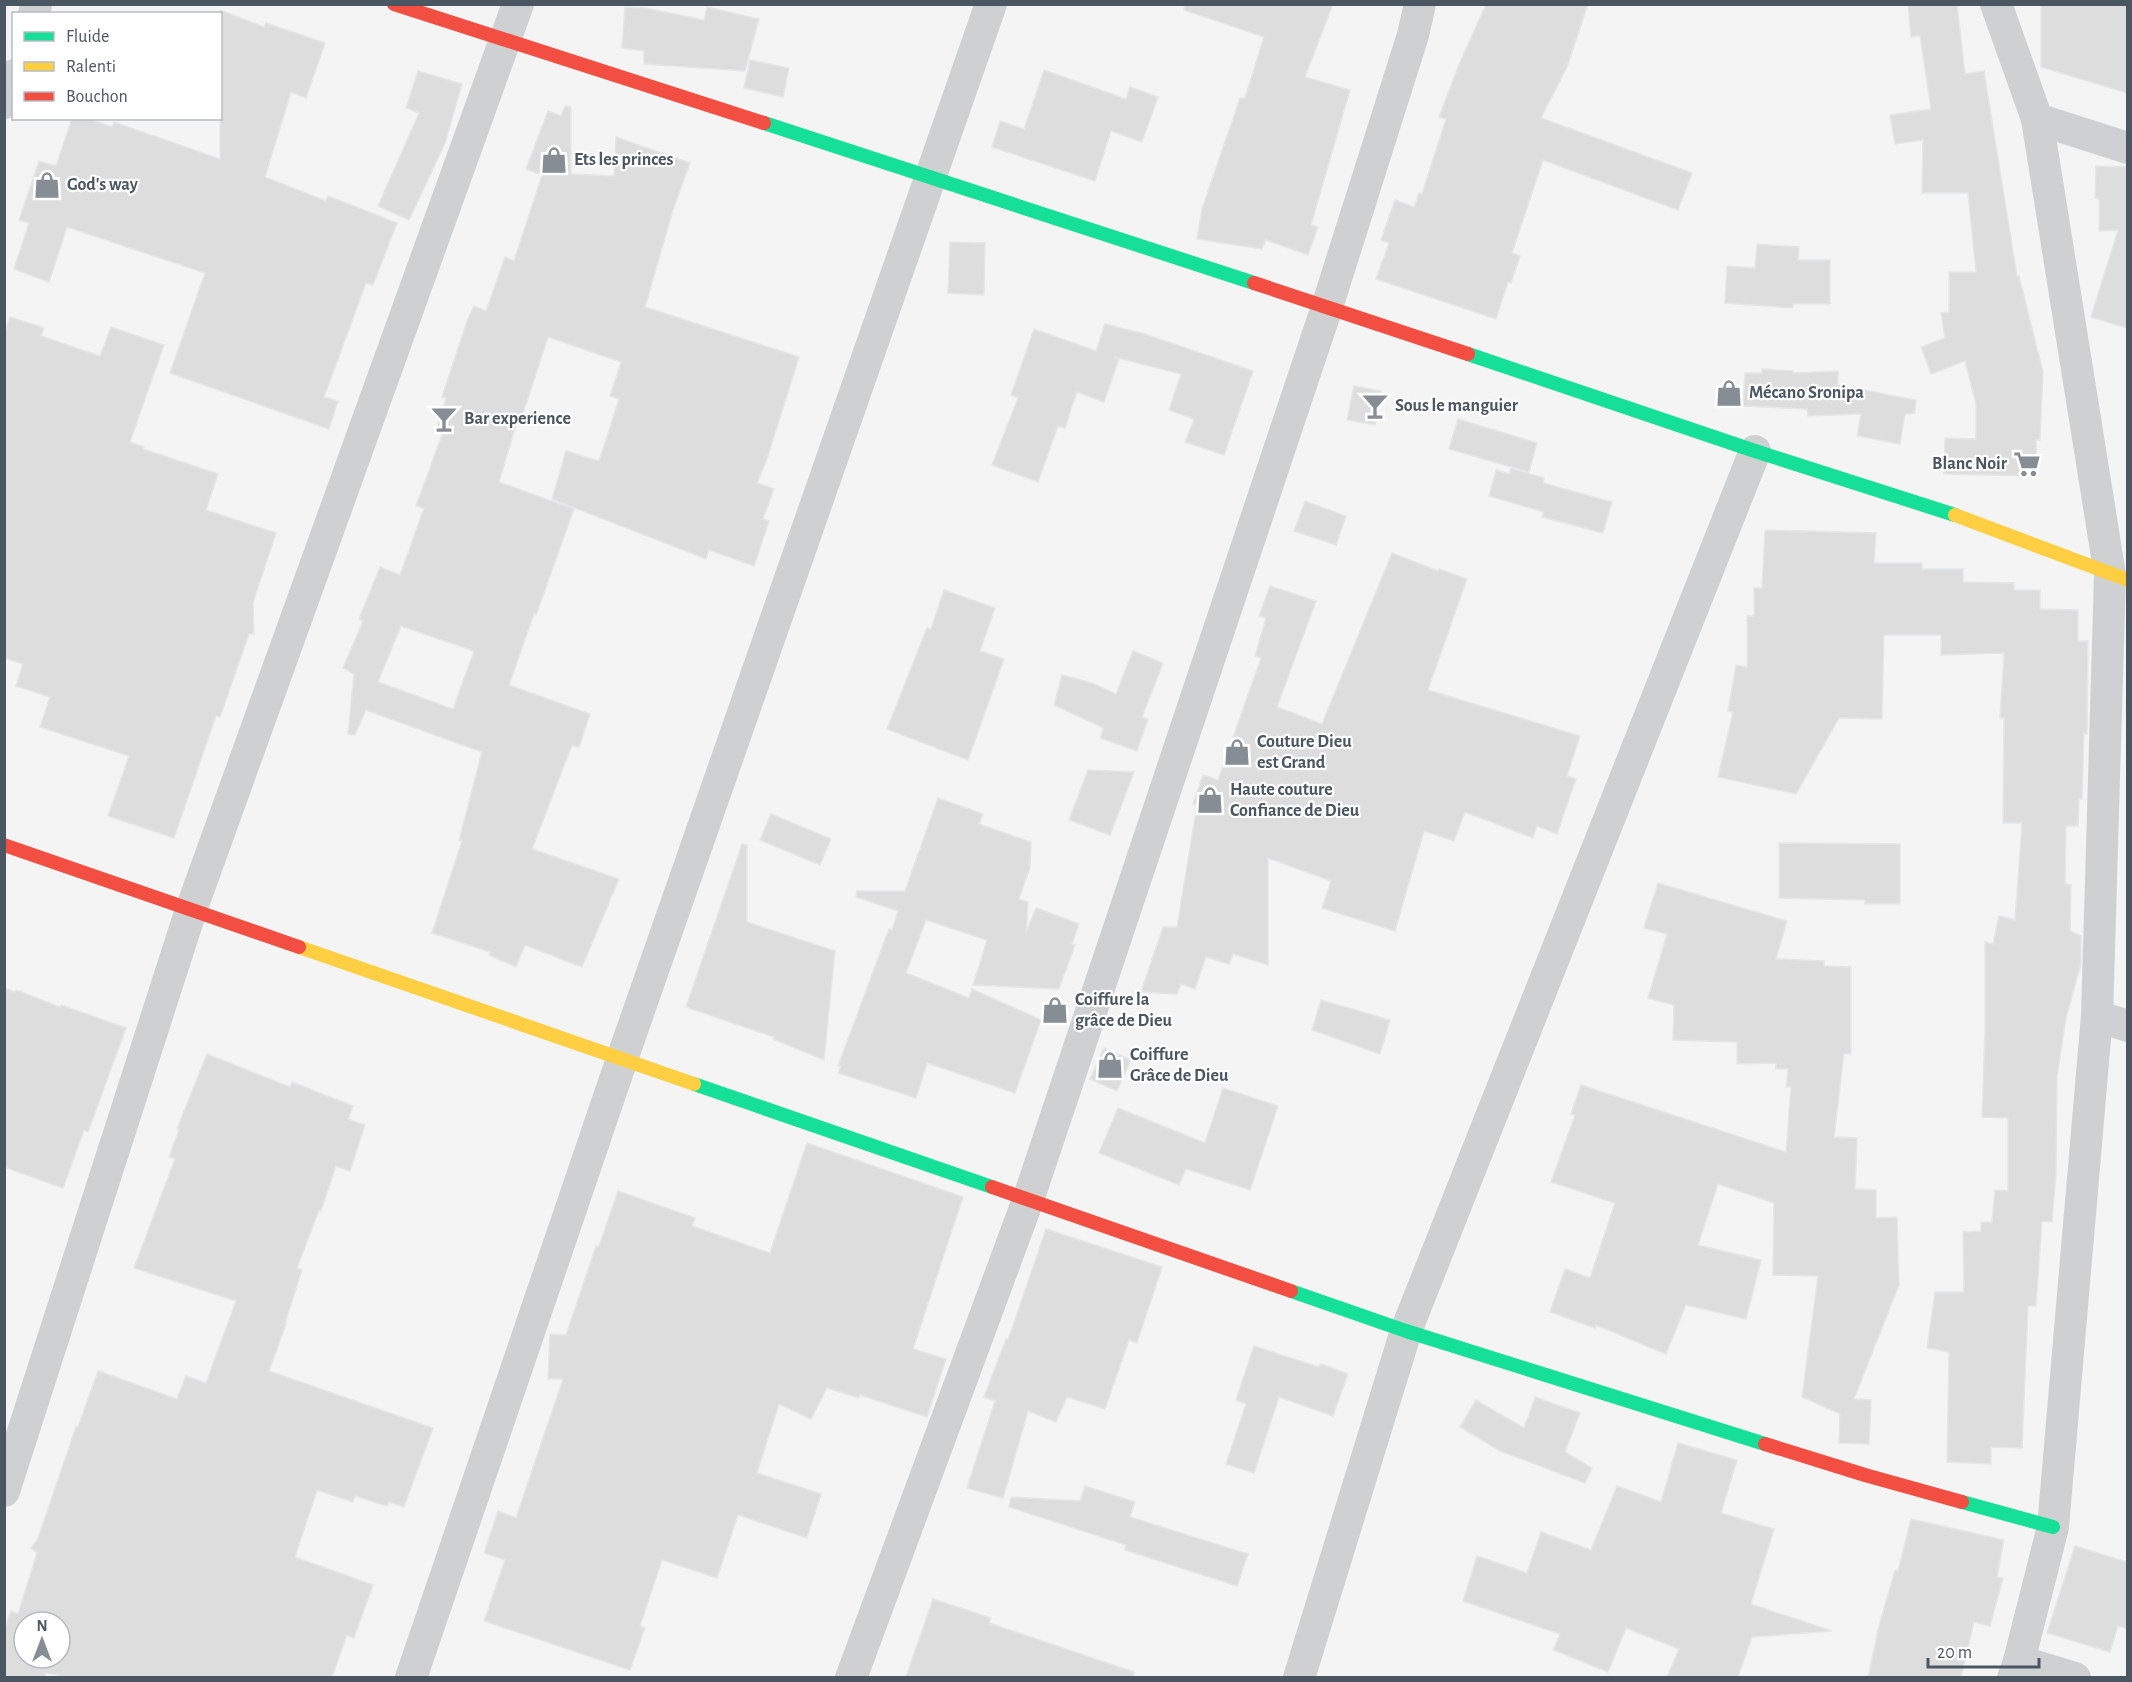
<svg xmlns="http://www.w3.org/2000/svg" width="2132" height="1682" viewBox="0 0 2132 1682" font-family="'Alegreya Sans',sans-serif">
<style>
.building{fill:#ddddde;stroke:#e5e6e7;stroke-width:1.5;fill-rule:evenodd}
.lines{fill:none;stroke-linecap:round;stroke-linejoin:round}
.street{stroke:#ced0d2;stroke-width:32}
.fast{stroke:#16e098;stroke-width:14}
.slow{stroke:#ffcf43;stroke-width:14}
.jam{stroke:#f24e42;stroke-width:14}
.labels{text-anchor:middle;dominant-baseline:central;stroke-width:4.5;stroke-linejoin:round;paint-order:stroke}
.poi-label{font-size:18px;font-weight:bold;fill:#4a5661;stroke:#fff;text-anchor:start}
</style>
<rect width="100%" height="100%" fill="#f4f4f4"/>
<g class="building">
<polygon points="1185,4 1333,4 1305,77 1350,90 1311,225 1318,227 1308,255 1266,240 1262,249 1197,239 1202,209 1240,98 1245,98 1264,37 1184,10"/>
<polygon points="1486,4 1588,4 1567,67 1541,118 1692,173 1678,210 1543,160 1512,253 1520,256 1511,283 1508,282 1496,319 1376,279 1389,243 1381,240 1395,200 1414,207 1419,193 1422,194 1446,119 1439,117 1458,67"/>
<polygon points="1908,4 1957,4 1965,74 1984,71 2017,276 2019,276 2043,372 2040,440 2036,440 2037,476 1944,474 1945,438 1976,439 1976,404 1965,361 1931,374 1921,347 1945,338 1941,313 1949,312 1949,272 1976,272 1968,193 1922,193 1923,140 1895,144 1890,115 1931,109 1920,36 1911,37"/>
<polygon points="2041,4 2127,4 2127,93 2041,67"/>
<polygon points="625,7 646,8 704,20 707,7 759,19 745,71 644,64 644,51 622,48"/>
<polygon points="220,10 264,27 266,23 325,43 306,98 291,92 265,177 326,201 328,196 397,223 373,285 366,283 324,397 338,401 329,429 170,373 205,273 67,227 49,282 14,269 29,223 19,220 39,161 56,166 72,118 87,118 112,127 114,122 220,159"/>
<polygon points="750,60 789,68 783,97 744,88"/>
<polygon points="1044,70 1126,99 1130,87 1158,97 1142,142 1111,131 1095,181 992,147 1000,121 1024,129"/>
<polygon points="418,71 462,84 445,143 409,220 378,206 419,113 406,108"/>
<path d="M565 106 571 107V174L614 176 616 137 690 163 673 210 645 307 799 357 767 459 757 483 774 489 763 519 769 521 754 566 709 550 706 559 552 499 566 451 599 461 619 399 610 396 621 362 548 337 520 423 517 422 499 482 574 509 536 615 534 614 509 685 590 714 579 747 572 745 532 849 619 879 582 967 525 945 516 967 489 955 490 952 432 933 462 841 459 840 482 752 366 710 355 735 348 734 354 674 343 668 363 621 359 619 380 567 400 575 424 508 416 506 443 432 436 430 446 398 442 397 467 321 474 306 486 311 505 257 514 261 542 175 526 169 548 111 561 116ZM401 626 474 651 453 709 378 682Z"/>
<polygon points="2096,166 2127,167 2127,328 2091,317 2118,230 2099,231 2099,199 2095,198"/>
<polygon points="950,242 985,243 984,295 948,293"/>
<polygon points="1757,244 1799,247 1798,260 1830,260 1830,304 1793,304 1793,308 1725,303 1727,266 1755,268"/>
<polygon points="10,317 44,328 41,336 100,356 111,327 164,345 130,442 144,447 143,449 218,474 206,510 276,533 253,603 254,634 249,634 220,717 216,716 174,838 108,816 129,756 40,727 50,697 16,686 23,664 4,658 4,334"/>
<polygon points="1105,324 1145,334 1253,371 1224,455 1185,442 1194,419 1169,410 1181,374 1114,357 1119,359 1104,402 1077,392 1065,428 1058,426 1038,482 992,465 1018,398 1011,395 1034,329 1096,351"/>
<polygon points="1762,369 1793,371 1793,373 1838,371 1838,385 1916,400 1915,413 1905,414 1900,444 1857,436 1861,414 1808,416 1807,409 1743,406 1745,373 1762,373"/>
<polygon points="1354,386 1381,391 1375,425 1347,420"/>
<polygon points="1458,419 1537,443 1529,472 1449,449"/>
<polygon points="1511,468 1544,478 1543,483 1612,502 1603,533 1542,517 1544,512 1489,496 1496,470 1509,474"/>
<polygon points="1305,501 1346,516 1336,545 1294,531"/>
<polygon points="1765,530 1876,533 1874,563 1922,563 1922,569 1963,569 1963,582 2014,583 2014,590 2040,590 2040,609 2078,610 2078,641 2088,641 2087,734 2084,733 2082,799 2079,799 2078,826 2066,826 2065,884 2071,885 2070,931 2081,936 2081,964 2066,1018 2057,1077 2056,1173 2052,1222 2042,1221 2036,1306 2028,1306 2022,1448 1991,1447 1991,1464 1947,1462 1949,1352 1927,1348 1935,1292 1964,1292 1963,1232 1981,1231 1981,1222 1992,1222 1995,1190 2008,1191 2008,1118 1982,1117 1985,1032 1985,942 1993,944 1999,916 2015,920 2022,823 2003,823 2004,718 2000,718 2004,653 1941,655 1941,635 1884,635 1882,719 1839,718 1796,794 1718,777 1733,712 1728,711 1736,665 1747,667 1747,616 1754,616 1754,588 1762,588"/>
<polygon points="1392,553 1438,571 1439,569 1467,579 1428,690 1580,736 1567,776 1576,779 1557,834 1537,826 1533,838 1465,812 1454,841 1424,831 1395,931 1322,908 1331,881 1268,858 1268,965 1233,954 1229,964 1206,957 1195,989 1181,984 1177,994 1141,992 1163,927 1177,927 1197,805 1193,804 1203,775 1218,780 1261,658 1255,656 1266,618 1259,616 1270,586 1316,601 1277,707 1322,724"/>
<polygon points="944,590 995,608 980,651 1004,659 968,760 887,729 927,628 931,629"/>
<polygon points="1133,651 1163,663 1142,717 1148,719 1137,751 1100,738 1104,728 1054,705 1062,675 1092,683 1116,694"/>
<polygon points="1088,770 1134,772 1110,835 1069,820"/>
<polygon points="938,798 983,814 979,824 1031,842 1030,867 1019,899 1028,902 1026,932 1036,908 1079,924 1072,944 1075,945 1059,989 973,985 987,940 926,920 906,973 969,998 972,989 1041,1020 1015,1093 927,1063 916,1098 838,1073 841,1066 838,1066 889,929 892,930 898,911 856,897 857,891 905,891"/>
<polygon points="771,814 831,839 820,865 760,840"/>
<polygon points="1779,843 1900,844 1900,904 1865,904 1865,900 1779,898"/>
<polygon points="742,844 747,845 747,922 835,951 824,1060 773,1039 774,1037 686,1007"/>
<polygon points="1658,883 1787,921 1776,959 1824,961 1824,966 1851,967 1851,1054 1844,1054 1834,1137 1857,1138 1855,1189 1876,1190 1876,1218 1897,1217 1899,1285 1854,1399 1871,1400 1869,1444 1839,1443 1840,1414 1802,1397 1818,1276 1773,1275 1774,1203 1718,1184 1698,1245 1761,1260 1746,1319 1686,1305 1666,1354 1596,1325 1595,1328 1550,1312 1565,1269 1590,1278 1615,1203 1551,1182 1575,1115 1571,1114 1581,1085 1786,1152 1791,1087 1786,1087 1788,1069 1776,1069 1776,1063 1737,1064 1737,1042 1673,1040 1674,1005 1648,998 1667,934 1644,928"/>
<polygon points="4,988 15,992 16,990 60,1007 61,1005 126,1028 88,1132 84,1130 63,1188 4,1167"/>
<polygon points="1321,1000 1390,1020 1380,1054 1312,1030"/>
<polygon points="1104,1048 1131,1060 1117,1091 1090,1079"/>
<path d="M207 1054 290 1087 292 1082 353 1106 348 1119 365 1125 350 1171 336 1166 321 1211 319 1210 297 1268 302 1270 285 1323 286 1324 269 1371 433 1428 404 1507 389 1502 387 1506 355 1496 353 1502 317 1490 295 1557 373 1585 354 1638 347 1635 332 1677H68L46 1673 45 1677H4V1630L11 1611 18 1614 37 1553 31 1548 38 1538 76 1427H78L98 1371 177 1399 186 1376 206 1383 236 1301 134 1268 175 1159 169 1157 179 1130 177 1129ZM24 1622H60V1658H24Z"/>
<polygon points="1223,1088 1278,1106 1250,1190 1186,1169 1179,1185 1099,1153 1118,1108 1205,1143"/>
<polygon points="807,1143 963,1197 913,1349 946,1359 927,1417 860,1395 859,1398 827,1388 811,1419 779,1404 757,1473 821,1494 807,1538 738,1515 717,1578 662,1560 640,1626 645,1628 630,1670 484,1621 505,1560 484,1553 498,1511 516,1518 563,1379 548,1379 550,1334 566,1335 596,1246 599,1246 618,1191 695,1218 692,1226 770,1253"/>
<polygon points="1046,1229 1162,1267 1137,1343 1129,1340 1105,1409 1067,1397 1056,1422 1028,1411 1003,1498 967,1488 995,1401 984,1397 1006,1339 1008,1340"/>
<polygon points="1254,1346 1319,1367 1321,1364 1348,1374 1333,1416 1279,1397 1254,1473 1226,1464 1246,1404 1236,1400"/>
<polygon points="1535,1397 1580,1413 1565,1452 1592,1468 1585,1483 1500,1451 1460,1427 1476,1400 1524,1428"/>
<polygon points="1678,1443 1737,1460 1721,1513 1774,1529 1751,1604 1832,1631 1752,1637 1738,1677 1667,1677 1679,1649 1626,1628 1608,1672 1553,1650 1560,1634 1463,1601 1477,1556 1527,1573 1541,1532 1591,1550 1617,1486 1661,1502"/>
<polygon points="1085,1486 1135,1502 1130,1517 1248,1554 1237,1586 1125,1550 1126,1545 1009,1507 1011,1497 1080,1501"/>
<polygon points="1911,1519 2004,1540 1997,1577 2003,1578 1990,1626 1974,1622 1961,1677 1868,1677 1879,1626 1895,1570 1898,1571"/>
<polygon points="2075,1546 2127,1562 2127,1629 2118,1626 2110,1652 2047,1633"/>
<polygon points="933,1599 991,1618 989,1623 1134,1672 1133,1677 906,1677"/>
</g>
<g class="lines">
<g class="street">
<polyline points="1996,4 2037,119 2110,575 2097,1016 2053,1527 2019,1661 2013,1678"/>
<polyline points="34,14 36,4"/>
<polyline points="4,103 14,75"/>
<polyline points="2037,119 2128,148"/>
<polyline points="2097,1016 2128,1026"/>
<polyline points="4,1491 191,910 518,4"/>
<polyline points="2019,1661 2075,1678"/>
<polyline points="411,1678 622,1059 991,4"/>
<polyline points="851,1678 1028,1200 1327,307 1413,35 1420,4"/>
<polyline points="1299,1678 1406,1331 1755,451"/>
</g>
<g class="fast">
<polyline points="764,123 1254,283"/>
<polyline points="1468,354 1755,451 1955,515"/>
<polyline points="694,1084 992,1187"/>
<polyline points="1291,1291 1406,1331 1765,1444"/>
<polyline points="1962,1502 2053,1527"/>
</g>
<g class="slow">
<polyline points="1955,515 2128,580"/>
<polyline points="299,947 694,1084"/>
</g>
<g class="jam">
<polyline points="394,4 764,123"/>
<polyline points="1254,283 1468,354"/>
<polyline points="4,845 299,947"/>
<polyline points="992,1187 1291,1291"/>
<polyline points="1765,1444 1865,1475 1962,1502"/>
</g>
</g>
<defs>
<symbol id="shop-bare" viewBox="-9 -9 18 18"><path d="M-5-2.5h2.3a2.7 3.5 0 0 1 5.4 0H5L5.5 6h-11ZM-1.5-2.5h3a1.5 2.3 0 0 0-3 0Z" fill="#868d94" stroke="#fff" stroke-width="2.5" paint-order="stroke"/></symbol>
<symbol id="bar-bare" viewBox="-9 -9 18 18"><path d="M-6-5H6L.8 .8V4.5H3.5V6h-7V4.5H-.8V.8Z" fill="#868d94" stroke="#fff" stroke-width="2.5" paint-order="stroke"/></symbol>
<symbol id="supermarket-bare" viewBox="-9 -9 18 18"><path d="M-6-5.5h2.5l.6 2H6L4.5 2H-2.5L-4.4-4H-6ZM-1.5 3.2a1.3 1.3 0 1 0 .1 0ZM3 3.2a1.3 1.3 0 1 0 .1 0Z" fill="#868d94" stroke="#fff" stroke-width="2.5" paint-order="stroke"/></symbol>
</defs>
<g fill-rule="evenodd">
<use href="#shop-bare" x="535" y="141" width="38" height="38"/>
<use href="#shop-bare" x="28" y="166" width="38" height="38"/>
<use href="#shop-bare" x="1710" y="374" width="38" height="38"/>
<use href="#bar-bare" x="1356" y="387" width="38" height="38"/>
<use href="#bar-bare" x="425" y="400" width="38" height="38"/>
<use href="#supermarket-bare" x="2008" y="445" width="38" height="38"/>
<use href="#shop-bare" x="1218" y="733" width="38" height="38"/>
<use href="#shop-bare" x="1191" y="781" width="38" height="38"/>
<use href="#shop-bare" x="1036" y="991" width="38" height="38"/>
<use href="#shop-bare" x="1091" y="1046" width="38" height="38"/>
</g>
<g class="labels">
<g class="poi-label">
<text x="574" y="160">Ets les princes</text>
<text x="67" y="185">God's way</text>
<text x="1749" y="393">Mécano Sronipa</text>
<text x="1395" y="406">Sous le manguier</text>
<text x="464" y="419">Bar experience</text>
<text x="2007" y="464" text-anchor="end">Blanc Noir</text>
<text x="1257" y="742">Couture Dieu<tspan x="1257" dy="21">est Grand</tspan></text>
<text x="1230" y="790">Haute couture<tspan x="1230" dy="21">Confiance de Dieu</tspan></text>
<text x="1075" y="1000">Coiffure la<tspan x="1075" dy="21">grâce de Dieu</tspan></text>
<text x="1130" y="1055">Coiffure<tspan x="1130" dy="21">Grâce de Dieu</tspan></text>
</g>
</g>
<rect width="2132" height="1682" fill="none" stroke="#4a5661" stroke-width="12"/>
<rect x="12" y="12" width="210" height="108" fill="#ffffff" stroke="#b7bbc0" stroke-width="1.5"/>
<rect x="24" y="32" width="30" height="9" fill="#16e098" stroke="#b7bbc0" stroke-width="1.5"/>
<text x="66" y="42" font-size="18" fill="#4a5661">Fluide</text>
<rect x="24" y="62" width="30" height="9" fill="#ffcf43" stroke="#b7bbc0" stroke-width="1.5"/>
<text x="66" y="72" font-size="18" fill="#4a5661">Ralenti</text>
<rect x="24" y="92" width="30" height="9" fill="#f24e42" stroke="#b7bbc0" stroke-width="1.5"/>
<text x="66" y="102" font-size="18" fill="#4a5661">Bouchon</text>
<g transform="translate(42 1640)"><circle r="28" fill="#ffffff" stroke="#b7bbc0" stroke-width="1.5"/>
<path d="M0-4.5L10 22L0 15L-10 22Z" fill="#868d94"/>
<text y="-9" font-size="16" font-weight="bold" text-anchor="middle" fill="#4a5661">N</text>
</g>
<path d="M1928 1658v9h111v-9" fill="none" stroke="#4a5661" stroke-width="3"/>
<text x="1937" y="1658" font-size="18" fill="#4a5661" stroke="#ffffff" stroke-width="4.5" paint-order="stroke">20 m</text>
</svg>
